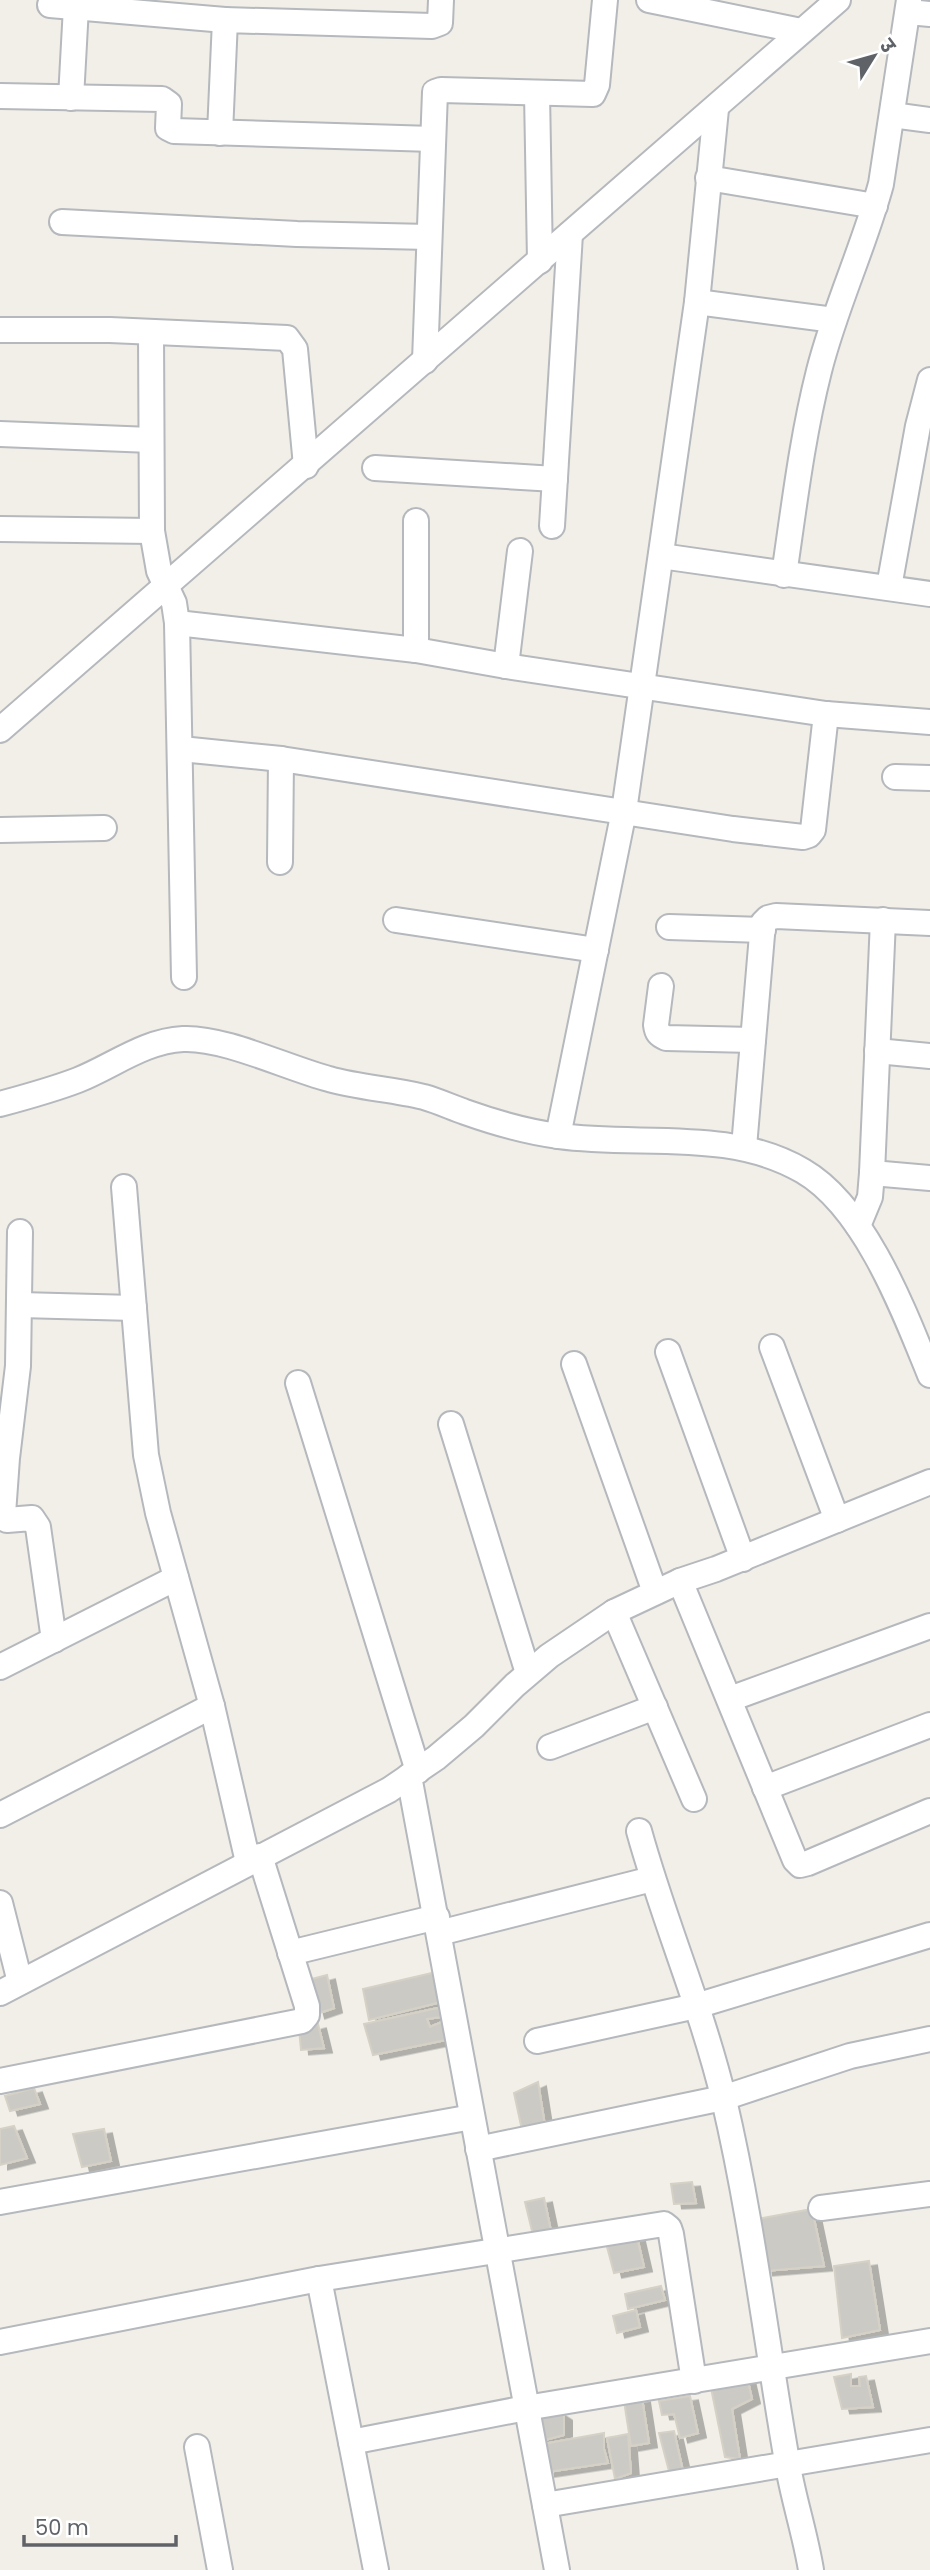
<svg xmlns="http://www.w3.org/2000/svg" width="930" height="2570" viewBox="0 0 930 2570" font-family="Poppins,'Noto Sans Devanagari',sans-serif">
<style>
.building{fill:#cccac5;stroke:#d6d1c6;stroke-width:2;filter:url(#shadow)}
.lines{fill:none;stroke-linecap:round;stroke-linejoin:round}
.minor-casing{stroke:#b5b8bc;stroke-width:28}
.minor{stroke:#fff;stroke-width:24}
</style>
<defs>
<filter id="shadow"><feDropShadow dx="8" dy="4.5" stdDeviation="0" flood-color="#0004"/></filter>
</defs>
<rect width="100%" height="100%" fill="#f1efe8"/>
<g class="building">
<polygon points="432,1973 441,2002 369,2020 363,1989"/>
<polygon points="327,1975 334,2008 317,2014 308,1980"/>
<polygon points="438,2008 442,2017 427,2019 430,2027 442,2022 446,2040 373,2055 364,2024"/>
<polygon points="318,2024 324,2048 301,2050 299,2029"/>
<polygon points="538,2082 545,2126 522,2130 514,2093"/>
<polygon points="34,2088 40,2104 10,2111 5,2096"/>
<polygon points="14,2126 27,2158 0,2165 0,2129"/>
<polygon points="104,2129 111,2161 82,2167 73,2134"/>
<polygon points="692,2182 696,2203 674,2204 671,2184"/>
<polygon points="544,2198 551,2231 533,2235 525,2202"/>
<polygon points="812,2209 824,2266 765,2271 757,2219"/>
<polygon points="637,2237 644,2267 614,2273 606,2243"/>
<polygon points="869,2261 880,2330 842,2338 834,2266"/>
<polygon points="661,2286 665,2300 628,2309 625,2294"/>
<polygon points="636,2310 640,2327 617,2333 613,2316"/>
<polygon points="851,2374 851,2386 860,2386 859,2377 866,2376 873,2407 842,2409 834,2377"/>
<polygon points="747,2377 752,2399 732,2409 740,2459 725,2457 710,2383"/>
<polygon points="690,2396 698,2433 680,2438 674,2414 662,2415 659,2401"/>
<polygon points="642,2398 649,2443 631,2446 624,2401"/>
<polygon points="552,2408 564,2416 564,2435 541,2441 534,2410"/>
<polygon points="674,2431 683,2471 670,2475 659,2433"/>
<polygon points="604,2433 604,2449 608,2463 547,2472 543,2444"/>
<polygon points="628,2434 631,2473 615,2479 607,2438"/>
</g>
<g class="lines">
<defs>
<g id="minor">
<polyline points="649,0 801,31"/>
<polyline points="50,5 225,20"/>
<polyline points="908,12 930,14"/>
<polyline points="537,93 540,261"/>
<polyline points="0,96 162,99 169,104 168,128 174,131 433,139"/>
<polyline points="71,98 76,7"/>
<polyline points="892,115 930,120"/>
<polyline points="220,133 225,20 432,26 440,23 441,0"/>
<polyline points="708,178 875,206"/>
<polyline points="62,222 297,234 429,237"/>
<polyline points="697,302 834,320"/>
<polyline points="0,330 110,330 287,338 295,349 306,466"/>
<polyline points="151,333 152,531 159,571 174,603 177,623 184,977"/>
<polyline points="425,361 435,92 441,90 593,94 597,85 605,0"/>
<polyline points="0,434 151,440"/>
<polyline points="375,468 555,479"/>
<polyline points="552,526 570,234"/>
<polyline points="0,529 152,531"/>
<polyline points="661,556 930,594"/>
<path d="M784 575C794 507 802 438 819 371 835 307 864 247 881 184L909 0"/>
<polyline points="889,587 918,426 930,380"/>
<polyline points="177,623 416,650 506,666 826,714 930,722"/>
<polyline points="416,650 416,521"/>
<polyline points="506,666 520,551"/>
<polyline points="0,730 838,0"/>
<polyline points="181,749 281,759 733,829 803,837 809,835 813,830 826,714"/>
<polyline points="895,777 930,778"/>
<polyline points="0,830 104,828"/>
<polyline points="280,862 281,759"/>
<polyline points="396,920 596,950"/>
<polyline points="669,927 763,930"/>
<path d="M661 986 656 1025C657 1033 659 1035 666 1038L753 1040"/>
<polyline points="877,1051 930,1056"/>
<path d="M0 1104C26 1097 52 1090 78 1080 113 1066 144 1041 183 1039 224 1037 287 1068 329 1079 360 1088 393 1089 424 1097 438 1101 451 1107 465 1112 496 1123 527 1132 559 1136 640 1147 730 1128 803 1171 865 1207 904 1311 930 1375"/>
<polyline points="558,1136 624,811 697,302 716,109"/>
<polyline points="744,1147 763,923 768,918 776,916 930,923"/>
<polyline points="872,1173 930,1178"/>
<polyline points="124,1187 146,1455 158,1513 212,1706 248,1862"/>
<polyline points="858,1226 870,1197 872,1173 883,920"/>
<polyline points="20,1232 18,1366 7,1458 3,1514 7,1520 32,1518 38,1527 54,1640"/>
<polyline points="20,1305 134,1308"/>
<polyline points="772,1347 837,1520"/>
<polyline points="668,1352 743,1559"/>
<polyline points="574,1364 655,1592"/>
<polyline points="298,1383 418,1771"/>
<polyline points="451,1424 528,1673"/>
<polyline points="680,1581 795,1860 800,1865 808,1863 930,1811"/>
<polyline points="614,1612 694,1799"/>
<polyline points="0,1667 176,1578"/>
<polyline points="730,1699 930,1626"/>
<polyline points="550,1747 655,1707"/>
<polyline points="409,1776 557,2570"/>
<polyline points="765,1788 930,1725"/>
<polyline points="0,1815 212,1706"/>
<path d="M639 1831C664 1922 702 2008 724 2100 752 2219 766 2341 787 2461 793 2498 805 2533 811 2570"/>
<polyline points="0,1903 20,1982"/>
<polyline points="439,1933 652,1879"/>
<polyline points="290,1953 437,1917"/>
<polyline points="0,1993 389,1790 436,1758 474,1726 515,1685 549,1656 614,1612 680,1581 716,1569 930,1482"/>
<polyline points="537,2041 696,2006 930,1935"/>
<polyline points="0,2081 302,2021 307,2015 307,2006 260,1856"/>
<polyline points="478,2149 723,2098 850,2056 930,2039"/>
<polyline points="0,2202 472,2117"/>
<polyline points="821,2208 930,2194"/>
<polyline points="319,2279 376,2570"/>
<polyline points="0,2342 319,2279 664,2224 669,2228 671,2234 694,2381"/>
<polyline points="351,2442 526,2408 930,2341"/>
<polyline points="197,2447 220,2570"/>
<polyline points="545,2505 930,2440"/>
</g>
</defs>
<use href="#minor" class="minor-casing"/>
<use href="#minor" class="minor"/>
</g>
<g transform="translate(874 56) rotate(53)" stroke="#ffffff" stroke-width="5" paint-order="stroke">
<path d="M0-5L12 26L0 18L-12 26Z" fill="#5f6368"/>
<text y="-10" font-size="19" font-weight="bold" text-anchor="middle" fill="#5f6368">उ</text>
</g>
<path d="M24 2535v10h152v-10" fill="none" stroke="#5f6368" stroke-width="3.5"/>
<text x="35" y="2535" font-size="21" fill="#5f6368" stroke="#ffffff" stroke-width="5" paint-order="stroke">50 m</text>
</svg>
